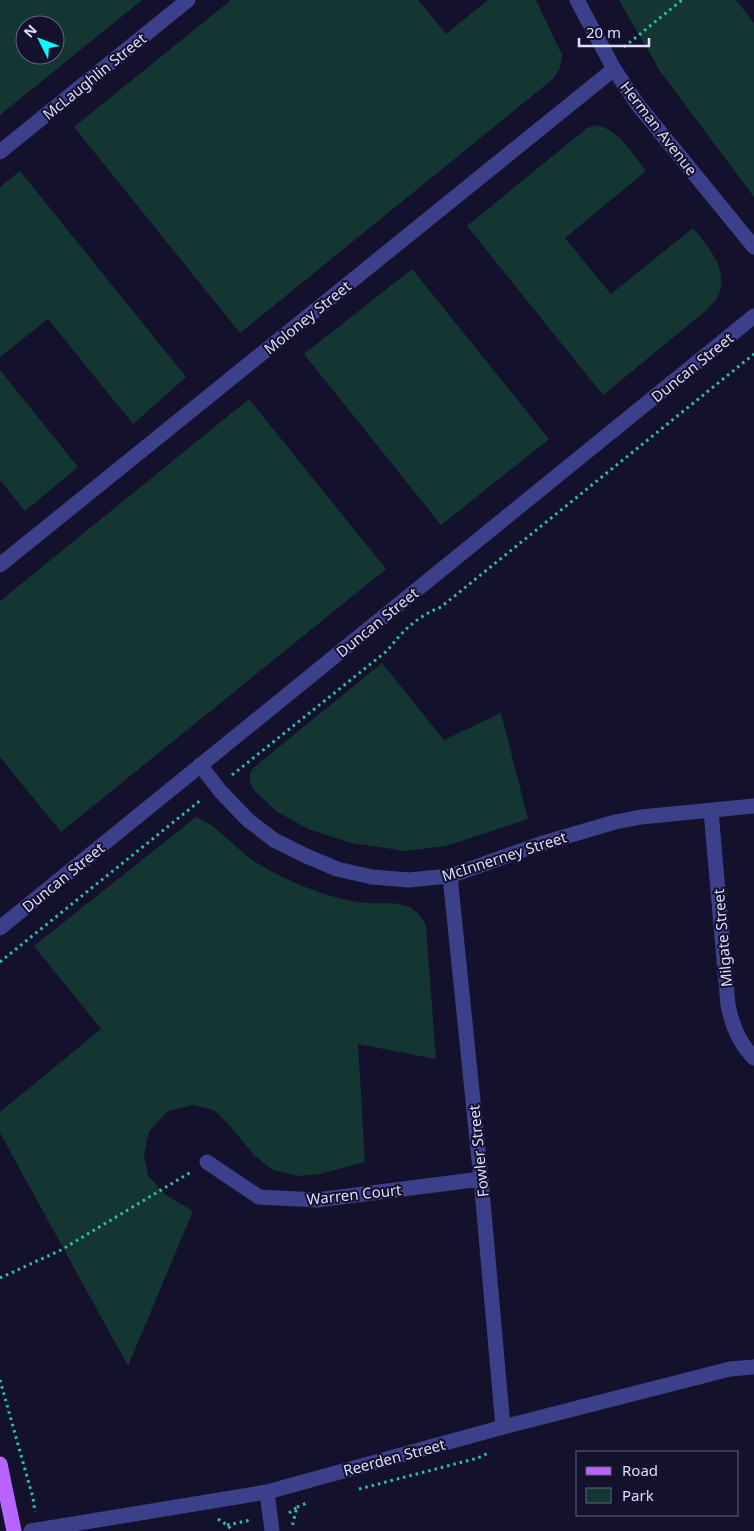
<svg xmlns="http://www.w3.org/2000/svg" width="754" height="1531" viewBox="0 0 754 1531" font-family="'Noto Sans',sans-serif">
<style>
.green{fill:#143632;fill-rule:evenodd}
.lines{fill:none;stroke-linecap:round;stroke-linejoin:round}
.path{stroke:#30bfab;stroke-width:3;stroke-dasharray:2.5 4;stroke-linecap:butt}
.minor{stroke:#3c408b;stroke-width:15}
.major{stroke:#b864ff;stroke-width:15}
.labels{text-anchor:middle;dominant-baseline:central;stroke-width:4;stroke-linejoin:round;paint-order:stroke}
.street-label{font-size:15px;fill:#deddff;stroke:#14112c}
</style>
<rect width="100%" height="100%" fill="#14112c"/>
<g class="green">
<path d="M0 0H142L0 115ZM25 25H55V55H25Z"/>
<polygon points="231,0 418,0 446,34 488,0 536,0 562,55 560,68 553,79 240,333 74,127"/>
<polygon points="619,0 736,0 754,23 754,197 660,71"/>
<path d="M597 125C620 131 632 153 646 171L565 238 611 294 693 228C708 247 730 270 718 296 716 300 711 305 708 309L603 395 467 226 587 128Z"/>
<polygon points="20,171 186,377 133,424 48,319 0,357 0,187"/>
<polygon points="412,269 549,439 441,525 304,354"/>
<polygon points="0,370 78,467 25,511 0,480"/>
<polygon points="249,399 386,569 61,832 0,757 0,601"/>
<polygon points="382,663 444,740 501,713 528,819 446,846 406,851 351,843 308,829 276,811 254,790 250,782 250,774 253,768"/>
<path d="M196 817C220 828 231 844 251 859 277 878 335 902 368 903 394 904 414 899 426 926L436 1059 358 1044 365 1162 320 1174 298 1176 273 1170 255 1156 230 1126 214 1110 194 1105 168 1111 149 1131 144 1155 148 1176 166 1195 193 1211 128 1366 0 1133V1112L101 1029 34 946Z"/>
</g>
<g class="lines">
<g class="path">
<polyline points="624,47 682,0"/>
<path d="M232 775 388 650C402 631 418 616 441 607L754 354"/>
<polyline points="0,962 202,799"/>
<polyline points="0,1278 61,1250 191,1172"/>
<polyline points="0,1380 33,1498 35,1512"/>
<polyline points="359,1489 478,1458 490,1452"/>
<polyline points="297,1507 309,1502"/>
<polyline points="289,1513 297,1507 292,1527"/>
<polyline points="218,1519 227,1525 233,1531"/>
<polyline points="227,1525 251,1520"/>
</g>
<g class="minor">
<polyline points="577,0 614,69 638,105 754,247"/>
<polyline points="0,152 188,0"/>
<polyline points="0,565 614,69"/>
<polyline points="200,765 221,792 248,820 274,840 304,855 337,869 372,877 409,880 450,876 540,844 615,822 641,817 754,806"/>
<path d="M711 811 728 1005C732 1026 739 1043 754 1058"/>
<polyline points="450,876 481,1179 503,1427"/>
<polyline points="0,928 754,316"/>
<polyline points="207,1162 259,1197 317,1200 481,1179"/>
<polyline points="267,1492 272,1531"/>
<polyline points="31,1531 267,1492 503,1427 730,1369 754,1367"/>
</g>
<polyline class="major" points="0,1464 14,1531"/>
</g>
<g class="labels">
<g class="street-label">
<text transform="translate(94 76) rotate(-39)">McLaughlin Street</text>
<text transform="translate(659 128) rotate(52)">Herman Avenue</text>
<text transform="translate(307 317) rotate(-39)">Moloney Street</text>
<text transform="translate(692 367) rotate(-39)">Duncan Street</text>
<text transform="translate(377 622) rotate(-39)">Duncan Street</text>
<text transform="translate(504 856) rotate(-18)">McInnerney Street</text>
<text transform="translate(63 877) rotate(-39)">Duncan Street</text>
<text transform="translate(722 938) rotate(-95)">Milgate Street</text>
<text transform="translate(478 1151) rotate(-96)">Fowler Street</text>
<text transform="translate(354 1194) rotate(-6)">Warren Court</text>
<text transform="translate(394 1457) rotate(-15)">Reerden Street</text>
</g>
</g>
<rect x="576" y="1451" width="162" height="65" fill="#14112c" stroke="#656380"/>
<rect x="586" y="1467" width="25" height="8" fill="#b864ff" stroke="#656380"/>
<text x="622" y="1476" font-size="15" fill="#deddff">Road</text>
<rect x="586" y="1488" width="25" height="15" fill="#143632" stroke="#656380"/>
<text x="622" y="1501" font-size="15" fill="#deddff">Park</text>
<g transform="translate(40 40) rotate(312)"><circle r="24" fill="#14112c" stroke="#656380"/>
<path d="M0-4L9 19L0 12L-9 19Z" fill="#09fbff"/>
<text y="-8" font-size="14" font-weight="bold" text-anchor="middle" fill="#deddff">N</text>
</g>
<path d="M579 38v8h70v-8" fill="none" stroke="#deddff" stroke-width="2.5"/>
<text x="586" y="38" font-size="15" fill="#deddff" stroke="#14112c" stroke-width="4" paint-order="stroke">20 m</text>
</svg>
